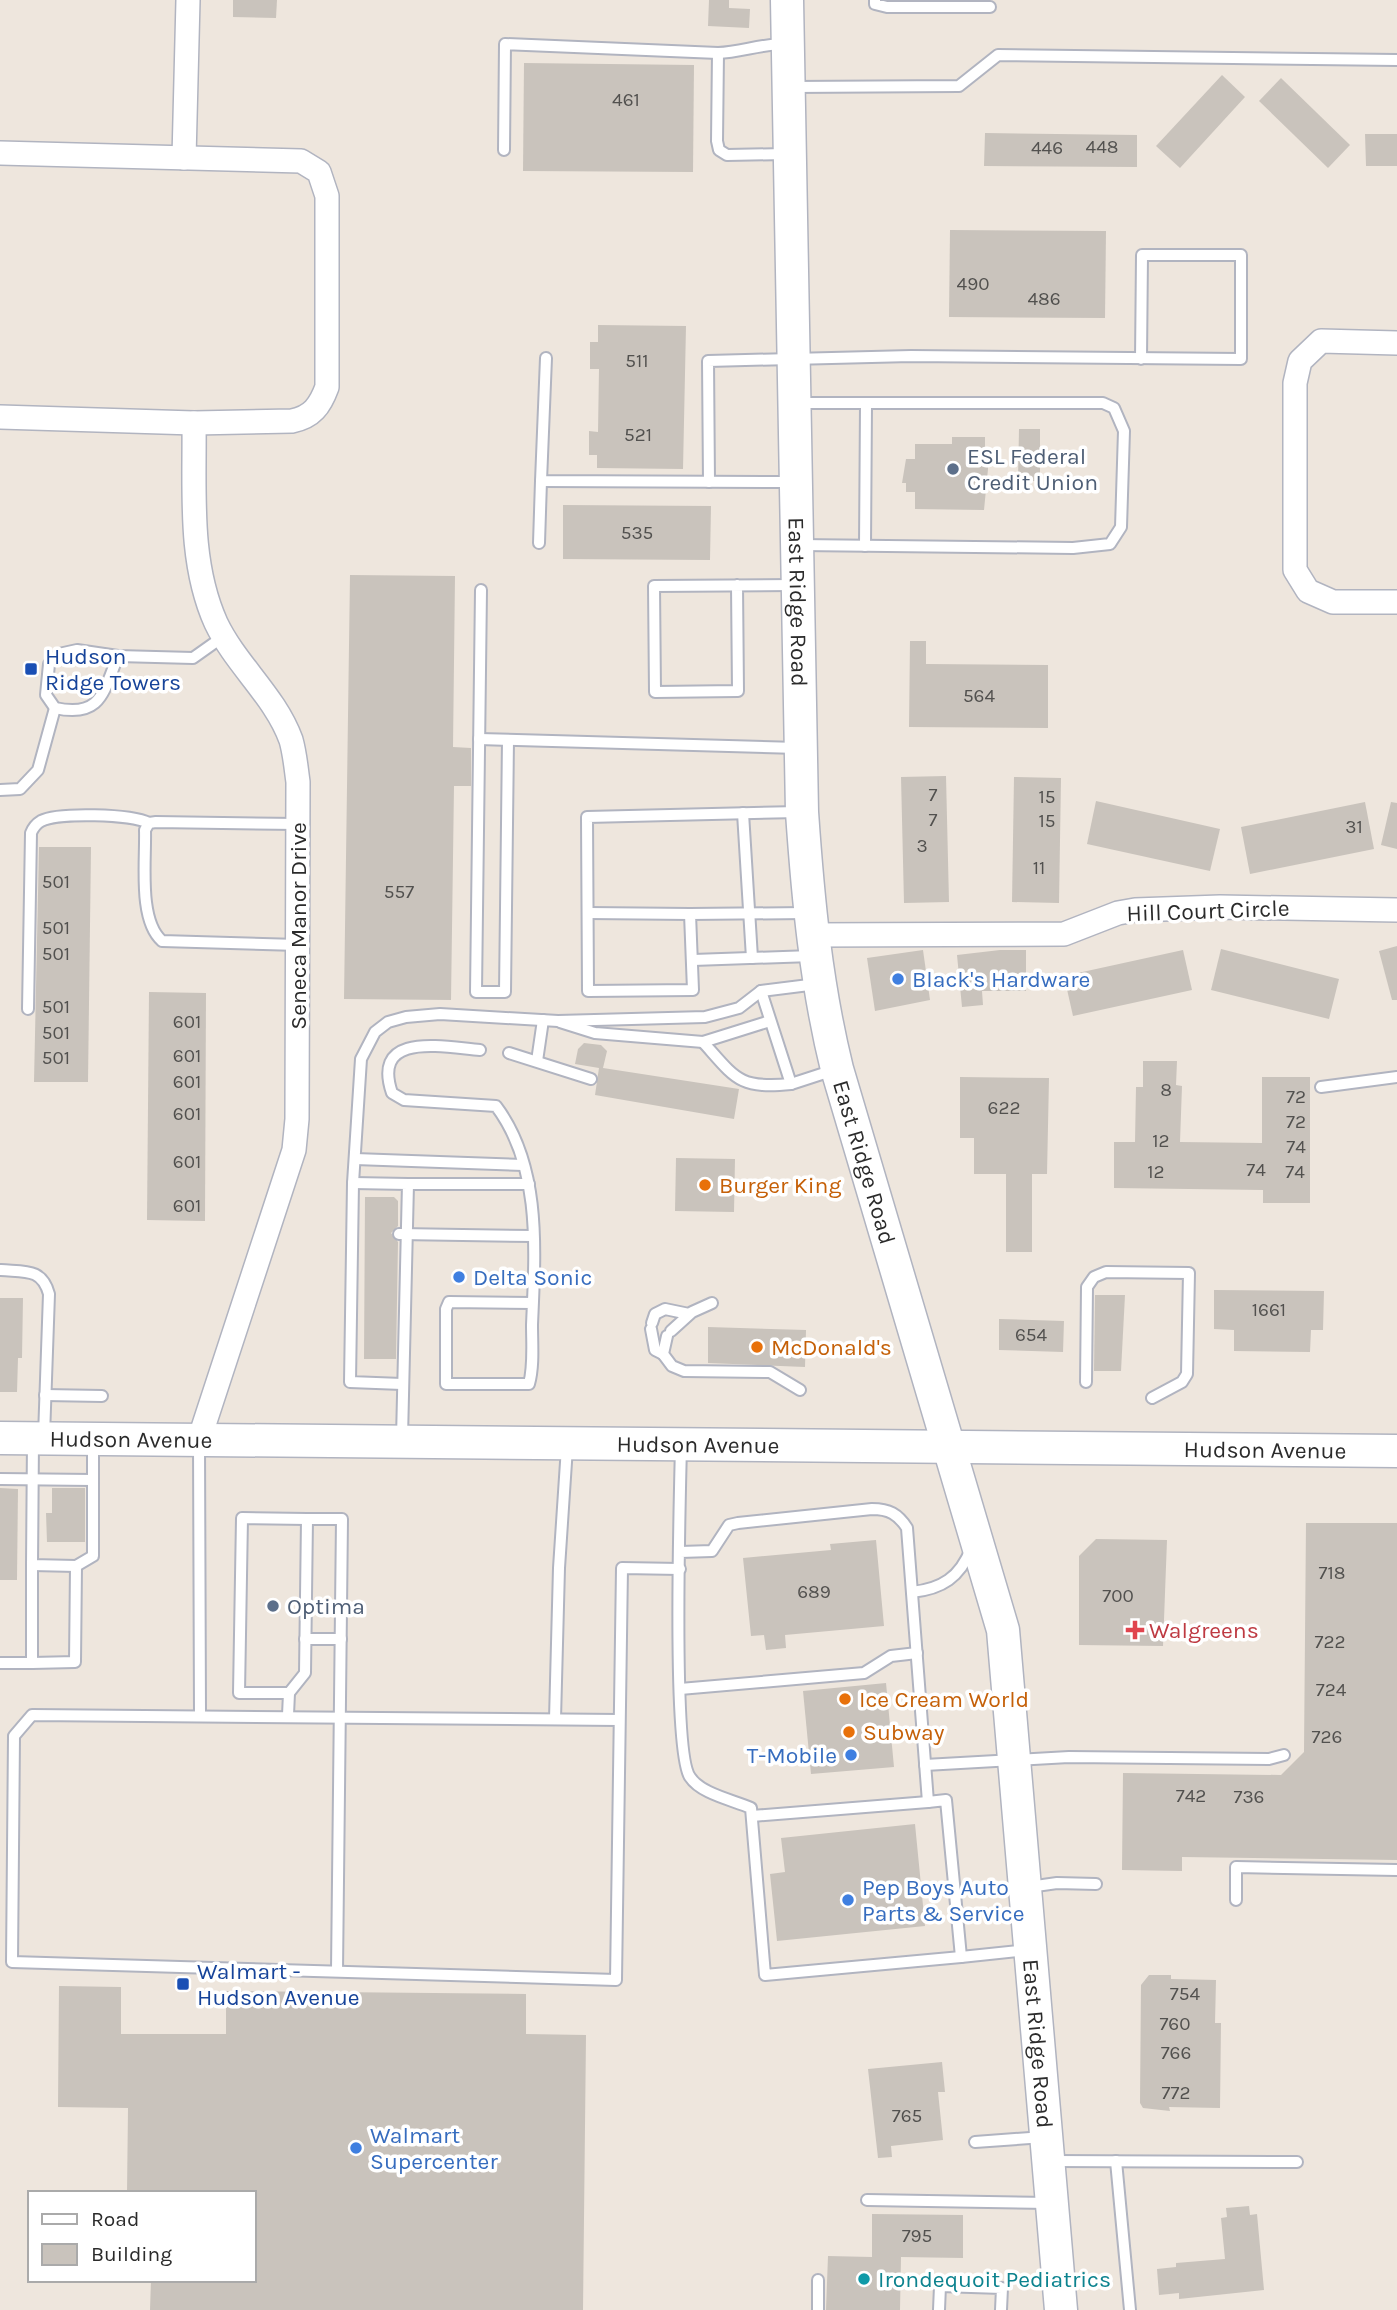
<svg xmlns="http://www.w3.org/2000/svg" width="1397" height="2310" viewBox="0 0 1397 2310" font-family="Karla,sans-serif">
<style>
.building{fill:#c9c3bc}
.lines{fill:none;stroke-linecap:round;stroke-linejoin:round}
.service-casing{stroke:#b1b4c0;stroke-width:14}
.minor-casing{stroke:#b1b4c0;stroke-width:26}
.secondary-casing{stroke:#b1b4c0;stroke-width:35}
.service{stroke:#fff;stroke-width:10}
.minor{stroke:#fff;stroke-width:23}
.secondary{stroke:#fff;stroke-width:32}
.service-dot{fill:#5c6f8a;stroke:#fff;stroke-width:2.5}
.transit-dot{fill:#1a4fb4;stroke:#fff;stroke-width:2.5}
.shop-dot{fill:#3f7fe0;stroke:#fff;stroke-width:2.5}
.food-dot{fill:#e8710a;stroke:#fff;stroke-width:2.5}
.health-dot{fill:#e0444e;stroke:#fff;stroke-width:2.5}
.culture-dot{fill:#0f9aa8;stroke:#fff;stroke-width:2.5}
.labels{text-anchor:middle;dominant-baseline:central;stroke-width:7;stroke-linejoin:round;paint-order:stroke}
.number-label{font-size:19px;fill:#52514f}
.service-label{font-size:23px;fill:#4e5e75;stroke:#fff;text-anchor:start}
.street-label{font-size:23px;fill:#2b2b2b;stroke:#fff}
.transit-label{font-size:23px;fill:#164399;stroke:#fff;text-anchor:start}
.shop-label{font-size:23px;fill:#366cbe;stroke:#fff;text-anchor:start}
.food-label{font-size:23px;fill:#c56008;stroke:#fff;text-anchor:start}
.health-label{font-size:23px;fill:#be3a42;stroke:#fff;text-anchor:start}
.culture-label{font-size:23px;fill:#0d838f;stroke:#fff;text-anchor:start}
</style>
<rect width="100%" height="100%" fill="#eee6dd"/>
<g class="building">
<polygon points="233,0 277,0 276,18 233,17"/>
<polygon points="709,0 729,0 729,8 750,9 749,28 708,26"/>
<polygon points="524,63 694,65 693,172 523,171"/>
<polygon points="1222,75 1245,97 1180,168 1156,146"/>
<polygon points="1281,78 1350,145 1328,168 1259,101"/>
<polygon points="985,133 1137,135 1137,167 984,166"/>
<polygon points="1365,134 1397,134 1397,166 1366,166"/>
<polygon points="950,230 1106,231 1105,318 949,317"/>
<polygon points="598,325 686,326 683,469 597,468 597,455 589,455 589,431 598,432 599,369 590,369 590,342 598,342"/>
<polygon points="1019,429 1040,429 1040,481 1018,481"/>
<polygon points="952,437 985,437 985,459 988,460 988,469 984,510 915,509 915,492 906,492 906,483 902,483 906,459 915,459 915,444 952,444"/>
<polygon points="563,505 711,506 710,560 563,559"/>
<polygon points="350,575 455,576 453,747 471,748 471,786 454,786 451,1000 344,999"/>
<polygon points="910,641 926,641 926,664 1048,665 1048,728 909,727"/>
<polygon points="946,776 949,902 904,903 901,777"/>
<polygon points="1014,777 1061,778 1059,903 1012,902"/>
<polygon points="1096,801 1220,829 1210,871 1087,844"/>
<polygon points="1365,802 1374,849 1250,874 1241,827"/>
<polygon points="1391,802 1397,803 1397,849 1381,845"/>
<polygon points="39,847 91,847 88,1082 34,1082"/>
<polygon points="1397,946 1397,1000 1392,1000 1379,951"/>
<polygon points="1221,949 1339,979 1329,1019 1211,990"/>
<polygon points="923,950 930,1000 875,1011 867,958"/>
<polygon points="1000,950 1026,950 1026,991 982,991 983,1005 962,1007 957,955"/>
<polygon points="1183,950 1192,990 1073,1016 1064,976"/>
<polygon points="149,992 206,993 205,1221 147,1220"/>
<polygon points="584,1043 601,1045 607,1051 603,1068 739,1089 734,1119 595,1095 599,1068 575,1064 578,1049"/>
<polygon points="1143,1061 1177,1061 1176,1085 1182,1086 1180,1142 1262,1143 1262,1077 1310,1077 1310,1203 1263,1203 1263,1190 1114,1188 1114,1142 1135,1142 1136,1087 1143,1087"/>
<polygon points="960,1077 1049,1078 1047,1174 1032,1174 1032,1252 1006,1252 1006,1174 974,1174 974,1138 960,1138"/>
<polygon points="676,1158 735,1159 734,1212 675,1211"/>
<polygon points="365,1197 394,1197 398,1201 398,1226 391,1233 398,1242 396,1359 364,1359"/>
<polygon points="1214,1290 1324,1291 1323,1330 1311,1330 1310,1352 1234,1351 1234,1330 1214,1329"/>
<polygon points="1095,1295 1125,1295 1121,1371 1094,1371"/>
<polygon points="0,1298 23,1298 22,1358 18,1358 17,1392 0,1392"/>
<polygon points="999,1319 1064,1321 1063,1352 999,1350"/>
<polygon points="708,1327 806,1330 805,1367 708,1363"/>
<polygon points="0,1488 18,1489 17,1580 0,1580"/>
<polygon points="52,1488 85,1488 85,1542 47,1542 46,1513 52,1513"/>
<polygon points="1306,1523 1397,1523 1397,1860 1182,1857 1182,1871 1122,1870 1123,1773 1281,1775 1304,1752"/>
<polygon points="1096,1539 1167,1540 1163,1646 1079,1645 1079,1556"/>
<polygon points="876,1540 884,1626 785,1635 786,1648 766,1650 764,1635 751,1636 743,1558 831,1550 830,1544"/>
<polygon points="886,1683 894,1767 811,1774 803,1691"/>
<polygon points="915,1824 925,1926 777,1941 770,1874 785,1872 781,1838"/>
<polygon points="1149,1975 1171,1975 1171,1979 1216,1980 1215,2023 1221,2023 1220,2108 1169,2107 1170,2111 1143,2108 1140,2103 1141,1985"/>
<polygon points="59,1986 121,1987 121,2034 226,2034 226,1991 526,1994 526,2034 586,2035 583,2310 150,2310 151,2280 254,2280 254,2193 127,2193 128,2108 58,2107"/>
<polygon points="942,2062 945,2092 938,2092 943,2140 891,2146 892,2157 878,2158 868,2069"/>
<polygon points="1249,2206 1250,2215 1257,2214 1264,2290 1179,2299 1179,2293 1159,2295 1157,2269 1176,2267 1176,2263 1225,2259 1221,2218 1227,2217 1226,2208"/>
<polygon points="872,2214 963,2215 963,2258 901,2257 900,2310 826,2310 828,2256 872,2257"/>
</g>
<g class="lines">
<defs>
<g id="service">
<polyline points="875,0 875,4 887,7 990,7"/>
<polyline points="718,53 717,141 719,150 727,155 785,154"/>
<polyline points="791,87 959,86 998,55 1397,60"/>
<path d="M504 150 505 44 718 53C741 52 761 44 785 44"/>
<polyline points="546,358 541,481 793,482"/>
<polyline points="796,403 1103,403 1114,408 1124,431 1121,527 1110,544 1073,548 800,545"/>
<polyline points="709,482 708,361 911,356 1241,359 1241,255 1142,255 1141,359"/>
<polyline points="539,543 541,481"/>
<polyline points="865,546 866,405"/>
<polyline points="737,585 738,691 655,692 654,586 795,585"/>
<polyline points="481,590 476,992 505,992 508,740"/>
<path d="M118 656C103 693 101 718 55 708L46 695 49 664 59 654 77 650 118 656 193 658 224 636"/>
<polyline points="479,739 798,748"/>
<polyline points="0,790 20,789 38,770 55,708"/>
<polyline points="799,812 587,817 588,991 693,990 690,914 807,913"/>
<polyline points="743,813 752,958"/>
<polyline points="588,913 690,914"/>
<path d="M298 945 162 941C138 920 146 861 145 830L149 823 156 822 298 824"/>
<polyline points="693,960 812,956"/>
<polyline points="761,991 791,1084 834,1070"/>
<path d="M28 1009 31 833C33 828 36 824 41 821 58 812 131 814 149 823"/>
<polyline points="560,1022 595,1033 703,1042 770,1021"/>
<path d="M703 1042C736 1079 739 1089 791 1084"/>
<path d="M480 1050C443 1047 371 1031 392 1093L404 1100 496 1106C542 1167 535 1252 532 1325 532 1344 534 1366 529 1384H446V1309L449 1302 533 1303"/>
<polyline points="509,1053 591,1079"/>
<polyline points="537,1061 543,1020"/>
<polyline points="1321,1087 1397,1077"/>
<polyline points="355,1159 523,1165"/>
<polyline points="353,1183 408,1184 402,1438"/>
<polyline points="408,1184 529,1184"/>
<polyline points="399,1234 533,1236"/>
<path d="M1 1270C25 1272 42 1268 49 1294L44 1436"/>
<polyline points="652,1323 655,1314 665,1309 689,1314"/>
<polyline points="651,1329 655,1350 663,1354"/>
<polyline points="671,1331 692,1312 712,1303"/>
<polyline points="667,1336 663,1354 672,1366 684,1371 770,1372 800,1390"/>
<polyline points="1086,1382 1087,1287 1094,1277 1106,1272 1189,1273 1187,1374 1182,1382 1152,1398"/>
<polyline points="402,1384 350,1382 353,1183 361,1059 375,1032 388,1022 406,1017 440,1014 558,1021 705,1017 739,1008 761,991 817,984"/>
<polyline points="45,1395 102,1396"/>
<polyline points="33,1440 32,1565 76,1566 93,1556 93,1442"/>
<polyline points="199,1444 200,1714"/>
<polyline points="0,1479 93,1480"/>
<path d="M680 1552 712 1551 729 1525 738 1523 872 1509C889 1509 898 1514 907 1528L928 1802 946 1800 961 1957 765 1975 751 1808C733 1800 701 1794 690 1777 672 1752 680 1493 681 1445"/>
<path d="M912 1592C942 1589 960 1577 971 1549"/>
<polyline points="305,1639 341,1639"/>
<polyline points="0,1663 32,1663 32,1565"/>
<polyline points="32,1663 75,1662 76,1566"/>
<polyline points="680,1689 864,1673 891,1656 917,1653"/>
<polyline points="289,1693 239,1693 242,1518 307,1519"/>
<polyline points="288,1715 289,1693 305,1673 307,1519 342,1519 337,1971"/>
<polyline points="555,1719 559,1568 567,1447"/>
<polyline points="619,1720 32,1715 14,1736 12,1962 616,1980 622,1568 680,1569"/>
<polyline points="925,1765 1069,1757 1269,1759 1284,1755"/>
<polyline points="752,1816 928,1802"/>
<polyline points="1029,1887 1057,1883 1096,1884"/>
<polyline points="1236,1900 1236,1867 1397,1870"/>
<polyline points="961,1957 1028,1950"/>
<polyline points="975,2142 1044,2137"/>
<polyline points="1052,2161 1297,2162"/>
<polyline points="1116,2161 1130,2310"/>
<polyline points="867,2200 1049,2203"/>
<polyline points="818,2310 818,2280"/>
<polyline points="939,2310 940,2286 1002,2288 1001,2310"/>
</g>
<g id="minor">
<path d="M0 153 301 161 319 172 327 196V387C320 406 312 417 292 421L194 423 0 417"/>
<polyline points="184,158 188,0"/>
<polyline points="1397,343 1321,341 1300,361 1295,383 1295,570 1308,591 1333,602 1397,602"/>
<path d="M194 423C195 489 188 561 216 623 236 665 275 696 291 740 295 754 296 768 298 782L297 1119 294 1150 199 1440"/>
<polyline points="812,935 1064,934 1118,913 1135,910 1220,907 1397,910"/>
</g>
<g id="secondary">
<path id="s1" d="M787 0 802 812C808 899 816 984 837 1069L1003 1630 1061 2310"/>
<path id="s2" d="M0 1438 1397 1451"/>
</g>
</defs>
<use href="#service" class="service-casing"/>
<use href="#minor" class="minor-casing"/>
<use href="#secondary" class="secondary-casing"/>
<use href="#service" class="service"/>
<use href="#minor" class="minor"/>
<use href="#secondary" class="secondary"/>
</g>
<g class="service-dot">
<circle cx="953" cy="469" r="7"/>
<circle cx="273" cy="1606" r="7"/>
</g>
<g class="transit-dot">
<rect x="24" y="662" width="14" height="14" rx="3.5"/>
<rect x="176" y="1977" width="14" height="14" rx="3.5"/>
</g>
<g class="shop-dot">
<circle cx="898" cy="979" r="7"/>
<circle cx="459" cy="1277" r="7"/>
<circle cx="851" cy="1755" r="7"/>
<circle cx="848" cy="1900" r="7"/>
<circle cx="356" cy="2148" r="7"/>
</g>
<g class="food-dot">
<circle cx="705" cy="1185" r="7"/>
<circle cx="757" cy="1347" r="7"/>
<circle cx="845" cy="1699" r="7"/>
<circle cx="849" cy="1732" r="7"/>
</g>
<path class="health-dot" d="M1131.5 1619.5h7v7h7v7h-7v7h-7v-7h-7v-7h7z"/>
<circle class="culture-dot" cx="864" cy="2279" r="7"/>
<g class="labels">
<g class="number-label">
<text x="626" y="100">461</text>
<text x="1102" y="147">448</text>
<text x="1047" y="148">446</text>
<text x="973" y="284">490</text>
<text x="1044" y="299">486</text>
<text x="637" y="361">511</text>
<text x="638" y="435">521</text>
<text x="637" y="533">535</text>
<text x="979" y="696">564</text>
<text x="933" y="795">7</text>
<text x="1047" y="797">15</text>
<text x="933" y="820">7</text>
<text x="1047" y="821">15</text>
<text x="1354" y="827">31</text>
<text x="922" y="846">3</text>
<text x="1039" y="868">11</text>
<text x="56" y="882">501</text>
<text x="399" y="892">557</text>
<text x="56" y="928">501</text>
<text x="56" y="954">501</text>
<text x="56" y="1007">501</text>
<text x="187" y="1022">601</text>
<text x="56" y="1033">501</text>
<text x="187" y="1056">601</text>
<text x="56" y="1058">501</text>
<text x="187" y="1082">601</text>
<text x="1166" y="1090">8</text>
<text x="1296" y="1097">72</text>
<text x="1004" y="1108">622</text>
<text x="187" y="1114">601</text>
<text x="1296" y="1122">72</text>
<text x="1161" y="1141">12</text>
<text x="1296" y="1147">74</text>
<text x="187" y="1162">601</text>
<text x="1256" y="1170">74</text>
<text x="1156" y="1172">12</text>
<text x="1295" y="1172">74</text>
<text x="187" y="1206">601</text>
<text x="1269" y="1310">1661</text>
<text x="1031" y="1335">654</text>
<text x="1332" y="1573">718</text>
<text x="814" y="1592">689</text>
<text x="1118" y="1596">700</text>
<text x="1330" y="1642">722</text>
<text x="1331" y="1690">724</text>
<text x="1327" y="1737">726</text>
<text x="1191" y="1796">742</text>
<text x="1249" y="1797">736</text>
<text x="1185" y="1994">754</text>
<text x="1175" y="2024">760</text>
<text x="1176" y="2053">766</text>
<text x="1176" y="2093">772</text>
<text x="907" y="2116">765</text>
<text x="917" y="2236">795</text>
</g>
<g class="service-label">
<text x="967" y="456">ESL Federal<tspan x="967" dy="26">Credit Union</tspan></text>
<text x="287" y="1606">Optima</text>
</g>
<g class="street-label">
<text stroke="none"><textPath href="#s1" startOffset="602">East Ridge Road</textPath></text>
<text transform="translate(1208 911) rotate(-2)">Hill Court Circle</text>
<text transform="translate(298 926) rotate(-90)">Seneca Manor Drive</text>
<text stroke="none"><textPath href="#s1" startOffset="1169">East Ridge Road</textPath></text>
<text stroke="none"><textPath href="#s2" startOffset="131">Hudson Avenue</textPath></text>
<text stroke="none"><textPath href="#s2" startOffset="698">Hudson Avenue</textPath></text>
<text stroke="none"><textPath href="#s2" startOffset="1265">Hudson Avenue</textPath></text>
<text stroke="none"><textPath href="#s1" startOffset="2072">East Ridge Road</textPath></text>
</g>
<g class="transit-label">
<text x="45" y="656">Hudson<tspan x="45" dy="26">Ridge Towers</tspan></text>
<text x="197" y="1971">Walmart -<tspan x="197" dy="26">Hudson Avenue</tspan></text>
</g>
<g class="shop-label">
<text x="912" y="979">Black's Hardware</text>
<text x="473" y="1277">Delta Sonic</text>
<text x="837" y="1755" text-anchor="end">T-Mobile</text>
<text x="862" y="1887">Pep Boys Auto<tspan x="862" dy="26">Parts &amp; Service</tspan></text>
<text x="370" y="2135">Walmart<tspan x="370" dy="26">Supercenter</tspan></text>
</g>
<g class="food-label">
<text x="719" y="1185">Burger King</text>
<text x="771" y="1347">McDonald's</text>
<text x="859" y="1699">Ice Cream World</text>
<text x="863" y="1732">Subway</text>
</g>
<g class="health-label">
<text x="1149" y="1630">Walgreens</text>
</g>
<g class="culture-label">
<text x="878" y="2279">Irondequoit Pediatrics</text>
</g>
</g>
<rect x="28" y="2191" width="228" height="91" fill="#ffffff" stroke="#aaaaaa" stroke-width="2"/>
<rect x="42" y="2214" width="35" height="10" fill="#ffffff" stroke="#aaaaaa" stroke-width="2"/>
<text x="91" y="2226" font-size="21" fill="#2b2b2b">Road</text>
<rect x="42" y="2244" width="35" height="21" fill="#c9c3bc" stroke="#aaaaaa" stroke-width="2"/>
<text x="91" y="2261" font-size="21" fill="#2b2b2b">Building</text>
</svg>
